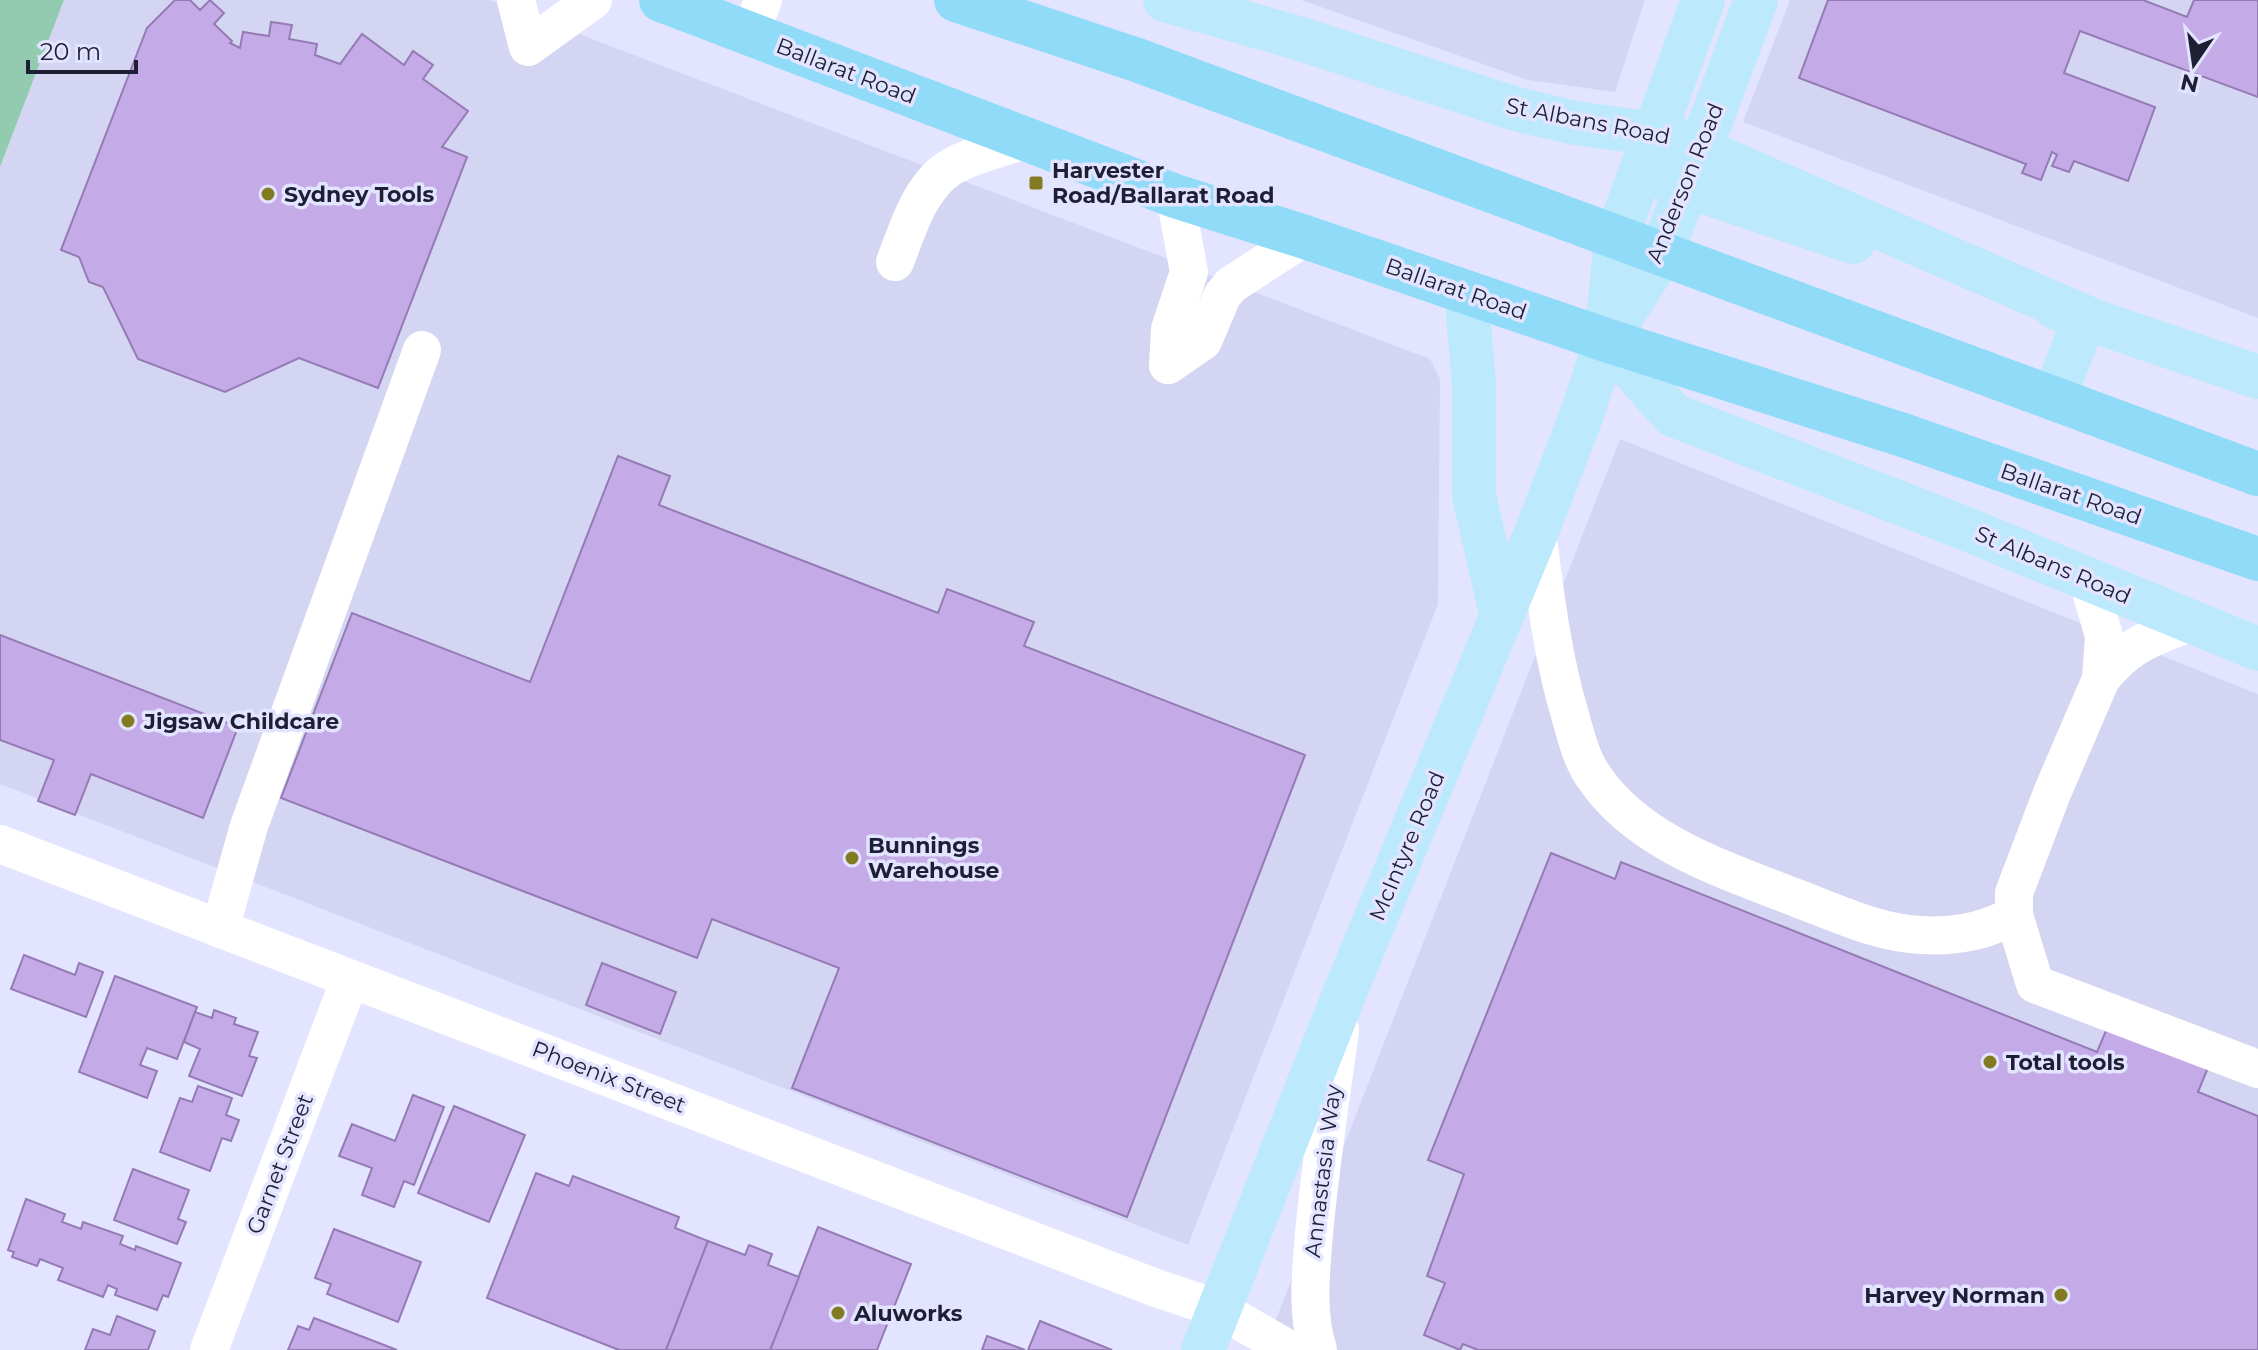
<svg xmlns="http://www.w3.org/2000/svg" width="2258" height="1350" viewBox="0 0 2258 1350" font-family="Montserrat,sans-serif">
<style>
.built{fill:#d4d5f2}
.green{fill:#92cbb0}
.building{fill:#c4aae7;stroke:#947bb4;stroke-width:2}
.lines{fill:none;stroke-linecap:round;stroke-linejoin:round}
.minor{stroke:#fff;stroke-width:38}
.major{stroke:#bce9fb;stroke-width:44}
.highway{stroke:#8fdbf8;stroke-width:44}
.poi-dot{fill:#837b21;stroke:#e3e4ff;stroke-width:3}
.labels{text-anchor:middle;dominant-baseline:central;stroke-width:7;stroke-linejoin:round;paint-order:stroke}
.street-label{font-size:22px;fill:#1e1e35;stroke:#e3e4ff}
.poi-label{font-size:22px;font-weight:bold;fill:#1e1e35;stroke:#e3e4ff;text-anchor:start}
</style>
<rect width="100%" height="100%" fill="#e3e4ff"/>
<g class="built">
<polygon points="64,0 490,0 1430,359 1440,379 1438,604 1188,1245 0,784 0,167"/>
<polygon points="1301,0 1645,0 1615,92 1528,80"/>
<polygon points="1790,0 2258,0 2258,318 1743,122"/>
<polygon points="1620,439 2258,694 2258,1350 1264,1350"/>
</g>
<polygon class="green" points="0,0 64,0 0,167"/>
<g class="building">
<polygon points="175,0 190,0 200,10 210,0 224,13 214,24 232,41 230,43 240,48 243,32 269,36 271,22 292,25 289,39 317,44 315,55 340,64 362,34 404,65 413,51 433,65 423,79 468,111 442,147 467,157 378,388 299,358 225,392 138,359 103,287 89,282 79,257 61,250 147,28"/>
<polygon points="1828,0 2143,0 2187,17 2194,0 2258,0 2258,97 2080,31 2064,73 2155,107 2128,181 2074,161 2069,172 2052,166 2057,155 2052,152 2041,180 2022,173 2026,164 1799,78"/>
<polygon points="618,456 670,476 659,505 938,613 947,589 1034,622 1024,646 1305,755 1127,1217 792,1088 839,968 712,919 697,958 281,798 352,613 530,682"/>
<polygon points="0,635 238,727 203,818 91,774 75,815 38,801 54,760 0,740"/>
<polygon points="1551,853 1615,879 1621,862 2097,1052 2108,1026 2209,1065 2198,1092 2258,1116 2258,1350 1478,1350 1463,1344 1460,1350 1424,1335 1445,1283 1427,1276 1464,1174 1428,1160"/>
<polygon points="24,955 75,975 79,963 103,972 86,1017 11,989"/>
<polygon points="602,963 676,992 660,1034 586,1005"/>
<polygon points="115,976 197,1007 177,1059 147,1048 140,1065 157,1071 147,1098 79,1072"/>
<polygon points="214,1010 236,1018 234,1024 258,1032 249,1056 257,1058 242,1096 189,1076 200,1049 184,1042 195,1012 212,1018"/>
<polygon points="198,1086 232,1098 226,1115 239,1120 231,1141 222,1138 210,1171 160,1152 180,1098 192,1102"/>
<polygon points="413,1095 444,1107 414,1185 404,1181 394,1207 362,1195 372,1168 339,1156 352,1124 395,1141"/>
<polygon points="454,1106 525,1135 489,1222 418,1193"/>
<polygon points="133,1169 189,1190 178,1219 186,1222 177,1244 114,1220"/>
<polygon points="536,1173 569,1186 573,1176 679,1217 675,1228 708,1241 666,1350 619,1350 487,1298"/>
<polygon points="26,1199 65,1214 62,1222 81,1229 83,1222 123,1236 120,1244 135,1250 136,1246 181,1263 168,1297 163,1295 157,1310 115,1295 117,1289 108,1285 103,1297 58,1280 63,1268 40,1259 37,1266 12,1257 14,1252 8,1250"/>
<polygon points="818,1227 911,1264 877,1350 770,1350"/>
<polygon points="334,1229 421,1262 398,1322 327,1294 331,1284 315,1278"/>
<polygon points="708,1241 745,1255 749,1245 772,1254 768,1265 799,1277 770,1350 666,1350"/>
<polygon points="117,1316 155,1331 148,1350 85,1350 93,1329 110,1335"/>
<polygon points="314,1318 397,1350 288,1350 298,1326 309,1330"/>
<polygon points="1040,1321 1112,1350 1028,1350"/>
<polygon points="987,1336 1025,1350 982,1350"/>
</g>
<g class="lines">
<g class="minor">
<polyline points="516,0 528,47 593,0"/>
<polyline points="750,35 763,0"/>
<path d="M895 262C907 231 919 189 948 169 967 156 1002 148 1025 140"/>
<polyline points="1168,365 1203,341 1222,296 1231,285 1305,237"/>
<polyline points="1168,365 1170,329 1189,272 1175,196"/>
<path d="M1537 531C1545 593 1552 655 1570 715 1576 736 1581 759 1594 777 1639 844 1728 871 1799 899 1839 914 1878 933 1921 935 1954 937 1985 932 2014 915"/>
<polyline points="2088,581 2104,636 2101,679 2052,793 2014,893 2014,915 2035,984 2258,1069"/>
<path d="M2101 679C2129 644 2151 638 2191 622"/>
<polyline points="0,844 1156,1288 1219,1309 1290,1350"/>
<polyline points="220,929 249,826 422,350"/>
<polyline points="209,1350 350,979"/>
<path d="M1318 1350C1306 1311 1311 1274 1314 1234 1320 1166 1331 1098 1340 1030"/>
</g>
<g class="major">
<polyline points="1165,0 1301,39 1516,109 1575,123 1669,136 2085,317"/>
<polyline points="1642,171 1853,242"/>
<polyline points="1466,292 1474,383 1474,496 1501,613"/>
<polyline points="2056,308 2258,377"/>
<polyline points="1610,335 1661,255 1756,0"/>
<polyline points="1606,340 1673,415 1959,526 2258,649"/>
<polyline points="2054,398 2085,317"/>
<polyline points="1203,1350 1345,992 1537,531 1582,414 1606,340 1616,239 1703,0"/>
</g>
<g class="highway">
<polyline points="661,0 1175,196 1305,237 1606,340 1906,436 2258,559"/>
<polyline points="956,0 1137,60 2258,474"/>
</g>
</g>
<g class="poi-dot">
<rect x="1028" y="175" width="16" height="16" rx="4"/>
<circle cx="268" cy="194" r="8"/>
<circle cx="128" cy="721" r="8"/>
<circle cx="852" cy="858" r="8"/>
<circle cx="1990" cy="1062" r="8"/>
<circle cx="2061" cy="1295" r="8"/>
<circle cx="838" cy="1313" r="8"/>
</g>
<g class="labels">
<g class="street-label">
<text transform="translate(846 71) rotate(21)">Ballarat Road</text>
<text transform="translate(1588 121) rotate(11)">St Albans Road</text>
<text transform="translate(1685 183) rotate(-68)">Anderson Road</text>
<text transform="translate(1456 289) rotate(19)">Ballarat Road</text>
<text transform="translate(2071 494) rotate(19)">Ballarat Road</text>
<text transform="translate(2053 565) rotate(23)">St Albans Road</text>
<text transform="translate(1407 846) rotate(-67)">McIntyre Road</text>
<text transform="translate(609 1077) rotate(21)">Phoenix Street</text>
<text transform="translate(280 1164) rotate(-69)">Garnet Street</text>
<text transform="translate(1323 1171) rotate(-83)">Annastasia Way</text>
</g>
<g class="poi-label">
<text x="1052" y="170">Harvester<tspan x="1052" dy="25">Road/Ballarat Road</tspan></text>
<text x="284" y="194">Sydney Tools</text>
<text x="144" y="721">Jigsaw Childcare</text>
<text x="868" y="845">Bunnings<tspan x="868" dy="25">Warehouse</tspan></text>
<text x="2006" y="1062">Total tools</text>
<text x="2045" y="1295" text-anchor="end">Harvey Norman</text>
<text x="854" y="1313">Aluworks</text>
</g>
</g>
<g transform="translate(2194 64) rotate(193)" stroke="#e3e4ff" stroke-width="6" paint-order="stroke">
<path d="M0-6L14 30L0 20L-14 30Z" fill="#1e1e35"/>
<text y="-12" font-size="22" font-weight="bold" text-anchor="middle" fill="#1e1e35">N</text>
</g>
<path d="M28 60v12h108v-12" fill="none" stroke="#1e1e35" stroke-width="4"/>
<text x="40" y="60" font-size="24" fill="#1e1e35" stroke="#e3e4ff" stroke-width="6" paint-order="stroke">20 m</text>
</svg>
